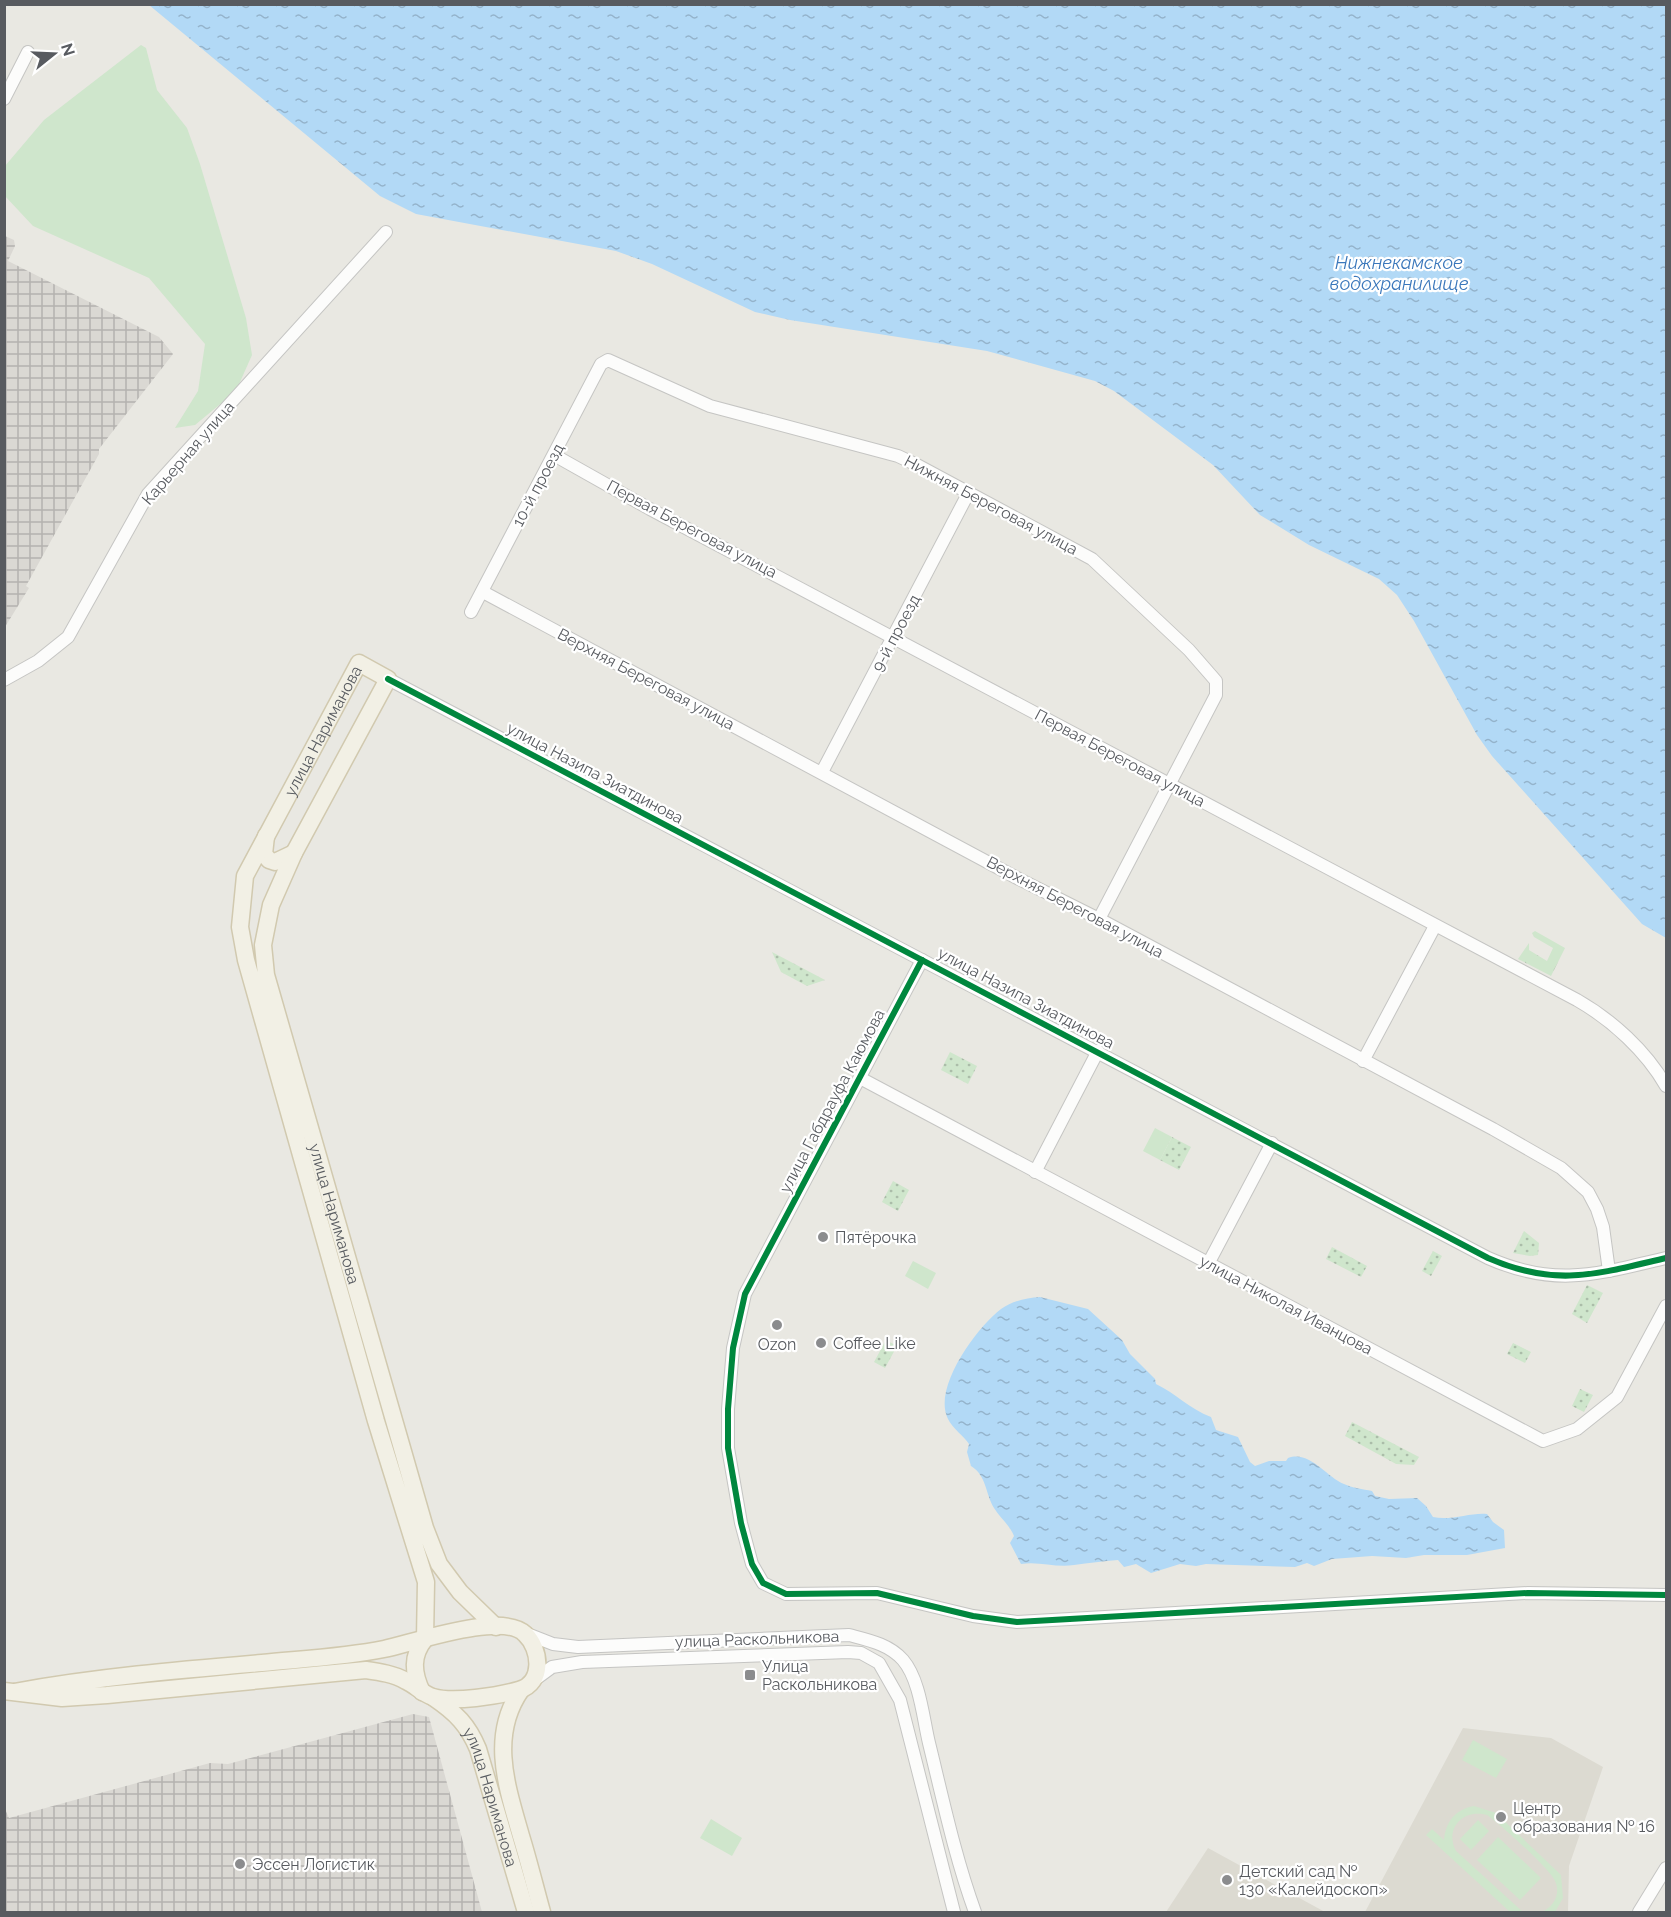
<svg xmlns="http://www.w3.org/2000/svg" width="1671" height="1917" viewBox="0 0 1671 1917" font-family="Raleway,sans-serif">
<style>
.industrial{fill:url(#industrial-grid)}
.education{fill:#dcdad1}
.grass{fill:#cfe6cc}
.forest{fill:url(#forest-firs)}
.park{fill:url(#park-dots)}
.water{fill:url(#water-ripples)}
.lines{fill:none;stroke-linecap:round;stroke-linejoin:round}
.minor-casing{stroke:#c5c5c3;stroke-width:14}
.major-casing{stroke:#d1c9af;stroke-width:19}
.minor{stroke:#fcfcfb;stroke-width:12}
.major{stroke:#f2f0e5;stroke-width:16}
.cycleway-casing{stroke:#fff;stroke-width:10}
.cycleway{stroke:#00873e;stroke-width:6}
.poi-dot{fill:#8b8c8e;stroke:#fff;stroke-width:2}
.labels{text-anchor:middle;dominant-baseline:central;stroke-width:4.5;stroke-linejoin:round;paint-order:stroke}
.street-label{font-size:16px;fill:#585b60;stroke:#fff}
.poi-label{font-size:16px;fill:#585b60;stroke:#fff;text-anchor:start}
.water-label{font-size:18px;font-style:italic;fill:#3a77bb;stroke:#fff}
</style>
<defs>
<pattern id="industrial-grid" width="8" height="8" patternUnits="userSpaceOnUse" patternTransform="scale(1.5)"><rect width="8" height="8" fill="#dad8d3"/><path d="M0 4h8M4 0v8" fill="none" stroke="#b4b2af"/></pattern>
<pattern id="forest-firs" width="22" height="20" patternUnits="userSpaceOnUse" patternTransform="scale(1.5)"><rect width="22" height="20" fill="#cfe6cc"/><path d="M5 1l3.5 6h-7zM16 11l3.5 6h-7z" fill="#abbda9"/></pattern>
<pattern id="park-dots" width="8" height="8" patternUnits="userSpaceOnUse" patternTransform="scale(1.5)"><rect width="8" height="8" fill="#cfe6cc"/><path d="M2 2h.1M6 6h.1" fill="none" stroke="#abbda9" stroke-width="1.8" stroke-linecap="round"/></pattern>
<pattern id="water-ripples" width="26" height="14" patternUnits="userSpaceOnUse" patternTransform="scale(1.5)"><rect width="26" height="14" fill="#b2d9f6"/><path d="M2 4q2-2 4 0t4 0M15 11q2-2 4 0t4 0" fill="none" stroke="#94b3cb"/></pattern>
</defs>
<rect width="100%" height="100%" fill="#e9e8e2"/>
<g class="industrial">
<polygon points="5,236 14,240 15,246 8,261 159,337 173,354 99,449 99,454 26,586 29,588 5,627"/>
<polygon points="413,1714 429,1717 482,1912 5,1912 5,1809 9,1818 210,1763 228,1764"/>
</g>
<g class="education">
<polygon points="1463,1728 1551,1738 1603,1767 1569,1866 1568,1912 1365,1912"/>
<polygon points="1208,1848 1325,1912 1166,1912"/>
</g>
<g class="grass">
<polygon points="141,45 146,48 157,90 187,128 200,164 246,318 252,355 236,391 195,425 175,428 198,391 205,344 149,278 33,226 5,196 5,166 44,120"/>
<polygon points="1155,1128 1172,1137 1160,1160 1143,1151"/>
<polygon points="913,1261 936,1273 928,1289 905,1276"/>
<polygon points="1473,1740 1507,1759 1496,1778 1462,1760"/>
<path d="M1474 1806 1496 1813 1561 1875 1563 1898 1555 1912H1542C1554 1906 1561 1894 1555 1881 1551 1870 1498 1822 1487 1815 1463 1808 1444 1829 1456 1851L1523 1912H1510L1426 1835 1432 1829 1444 1840C1446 1822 1454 1810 1474 1806Z"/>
<polygon points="711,1819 742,1838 732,1856 700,1838"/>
<polygon points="1478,1820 1489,1831 1471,1850 1460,1839"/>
<polygon points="1498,1837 1541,1878 1520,1900 1477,1860"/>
</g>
<polygon class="forest" points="1535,931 1565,948 1551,976 1518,959 1529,943 1529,950 1547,961 1553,948 1534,937 1532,933"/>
<g class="park">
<polygon points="772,952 825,980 807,986 781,972"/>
<polygon points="950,1052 977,1066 968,1084 941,1070"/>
<polygon points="1172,1137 1191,1147 1179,1170 1160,1160"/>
<polygon points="893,1181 909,1190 898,1211 882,1202"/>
<polygon points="1524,1231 1539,1243 1538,1255 1530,1256 1513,1253"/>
<polygon points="1332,1247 1367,1266 1361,1277 1326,1259"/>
<polygon points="1433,1251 1442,1256 1431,1276 1422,1271"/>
<polygon points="1587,1285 1603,1293 1587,1323 1572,1314"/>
<polygon points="886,1340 897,1346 885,1368 874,1362"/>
<polygon points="1513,1343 1531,1352 1525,1363 1507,1354"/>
<polygon points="1580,1389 1593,1395 1584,1412 1572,1406"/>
<polygon points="1352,1422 1419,1457 1414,1465 1396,1464 1345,1436"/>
</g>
<g class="water">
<polygon points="149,5 1666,5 1666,938 1642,924 1492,756 1477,735 1414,621 1397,595 1379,579 1309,545 1260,515 1213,465 1114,391 1095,381 987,351 790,320 755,312 652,264 616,251 416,214 380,196"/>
<path d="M1040 1297 1088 1309 1122 1340 1130 1354 1155 1379 1156 1384C1175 1393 1190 1409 1211 1417L1216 1430 1238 1437 1250 1462 1255 1466 1269 1461H1286L1288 1458C1310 1450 1326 1477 1344 1484 1352 1488 1363 1489 1372 1491L1375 1496 1389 1499 1417 1498 1426 1506 1433 1517C1451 1521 1472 1512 1487 1514L1493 1522 1504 1530 1505 1548 1467 1555H1424L1406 1558 1372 1556 1332 1559 1314 1566 1307 1563 1295 1567 1206 1564 1196 1566 1180 1564 1151 1573 1136 1564 1124 1567 1118 1560C1103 1561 1089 1563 1074 1565 1056 1568 1039 1561 1021 1564L1010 1543 1014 1536C1009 1524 1000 1518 994 1508 985 1493 987 1476 971 1466L967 1452 969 1444C964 1436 952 1428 948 1419 932 1388 977 1327 1001 1309 1012 1301 1026 1298 1040 1297Z"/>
</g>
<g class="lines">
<defs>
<g id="minor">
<polyline points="4,99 28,52"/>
<path d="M554 455 650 509 1577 1000C1612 1020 1646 1051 1666 1086"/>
<polyline points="483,592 1019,879 1099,919 1493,1129 1561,1168 1588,1192 1597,1209 1603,1227 1609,1271"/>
<polyline points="471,612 601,364 608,360 710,406 898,456 917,465 1092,559 1189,650 1216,681 1216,695 1099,919"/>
<path d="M388 679 1488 1258C1556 1288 1597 1274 1666 1258"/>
<polyline points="4,680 38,661 68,637 148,494 386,232"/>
<polyline points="822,772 969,492"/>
<polyline points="922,960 745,1294 733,1348 728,1409 728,1448 741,1523 752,1564 763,1583 786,1594 877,1593 973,1616 1017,1622 1528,1593 1666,1595"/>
<polyline points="1363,1061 1435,926"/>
<polyline points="860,1078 1543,1441 1577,1429 1617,1397 1666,1306"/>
<polyline points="1035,1172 1098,1051"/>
<polyline points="1208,1264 1272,1143"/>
<path d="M525 1633 553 1644 578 1647 849 1635C868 1640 889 1644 903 1660 920 1680 923 1718 929 1743 943 1800 955 1857 975 1912"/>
<polyline points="533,1681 552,1667 582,1662 848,1652 861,1653 879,1663 900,1700 954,1912"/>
<polyline points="1639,1912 1666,1868"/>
</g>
<g id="major">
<polyline points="266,836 264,854 269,860 275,862 294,853"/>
<path id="s1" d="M425 1639 426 1582 376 1421 246 960 240 927 245 876 359 663 388 679 294 853 271 905 263 945 266 975 425 1528 439 1564 460 1592 496 1627"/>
<path d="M521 1690C489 1736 507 1787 521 1836 529 1862 535 1887 542 1912"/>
<path d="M4 1691 62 1698 107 1695 366 1670C380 1672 394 1674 406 1681 415 1685 423 1694 433 1697 453 1703 498 1696 519 1690 544 1683 541 1649 525 1634 502 1611 413 1643 384 1649 344 1657 303 1659 262 1663 179 1670 96 1677 14 1692"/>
<path d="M422 1692C413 1673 411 1656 425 1639"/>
<path id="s2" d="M434 1698C456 1713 468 1725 478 1749L526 1912"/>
</g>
</defs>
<use href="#minor" class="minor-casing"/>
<use href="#major" class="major-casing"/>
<use href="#minor" class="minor"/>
<use href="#major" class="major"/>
<defs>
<g id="cycleway">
<path d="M388 679 1488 1258C1556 1288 1597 1274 1666 1258"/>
<polyline points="922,960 745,1294 733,1348 728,1409 728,1448 741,1523 752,1564 763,1583 786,1594 877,1593 973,1616 1017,1622 1528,1593 1666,1595"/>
</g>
</defs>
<use href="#cycleway" class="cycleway-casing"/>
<use href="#cycleway" class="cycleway"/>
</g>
<g class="poi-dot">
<circle cx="823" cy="1237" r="6"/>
<circle cx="777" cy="1325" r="6"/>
<circle cx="821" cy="1343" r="6"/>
<rect x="744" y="1669" width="12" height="12" rx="3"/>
<circle cx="1501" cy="1817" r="6"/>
<circle cx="240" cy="1864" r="6"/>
<circle cx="1227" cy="1880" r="6"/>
</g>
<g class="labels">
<g class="street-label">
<text transform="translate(188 453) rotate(-49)">Карьерная улица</text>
<text transform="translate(538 485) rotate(-62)">10-й проезд</text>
<text transform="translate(991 505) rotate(28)">Нижняя Береговая улица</text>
<text transform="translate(692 529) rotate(28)">Первая Береговая улица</text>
<text transform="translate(896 633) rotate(-62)">9-й проезд</text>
<text transform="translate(646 679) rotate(28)">Верхняя Береговая улица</text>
<text stroke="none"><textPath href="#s1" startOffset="954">улица Нариманова</textPath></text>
<text transform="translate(1120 758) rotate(28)">Первая Береговая улица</text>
<text transform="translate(595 773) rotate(28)">улица Назипа Зиатдинова</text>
<text transform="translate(1075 907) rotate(28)">Верхняя Береговая улица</text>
<text transform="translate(1026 998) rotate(28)">улица Назипа Зиатдинова</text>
<text transform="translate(832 1101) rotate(-62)">улица Габдрауфа Каюмова</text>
<text stroke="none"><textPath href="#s1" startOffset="1638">улица Нариманова</textPath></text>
<text transform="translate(1286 1305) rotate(28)">улица Николая Иванцова</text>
<text transform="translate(757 1639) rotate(-2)">улица Раскольникова</text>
<text stroke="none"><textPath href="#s2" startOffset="118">улица Нариманова</textPath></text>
</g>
<g class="poi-label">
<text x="835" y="1237">Пятёрочка</text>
<text x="833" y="1343">Coffee Like</text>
<text x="777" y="1344" text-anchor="middle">Ozon</text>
<text x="762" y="1666">Улица<tspan x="762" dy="18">Раскольникова</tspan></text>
<text x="1513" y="1808">Центр<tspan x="1513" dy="18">образования № 16</tspan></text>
<text x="252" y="1864">Эссен Логистик</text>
<text x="1239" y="1871">Детский сад №<tspan x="1239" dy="18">130 «Калейдоскоп»</tspan></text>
</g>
<g class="water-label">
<text x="1399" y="262">Нижнекамское<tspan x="1399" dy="21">водохранилище</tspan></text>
</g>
</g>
<rect width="1671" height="1917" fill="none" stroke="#585b60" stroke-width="12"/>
<g transform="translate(54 54) rotate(72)" stroke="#ffffff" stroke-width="4.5" paint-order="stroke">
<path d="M0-4.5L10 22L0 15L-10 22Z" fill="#585b60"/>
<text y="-9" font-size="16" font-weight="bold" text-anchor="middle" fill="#585b60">N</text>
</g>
</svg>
